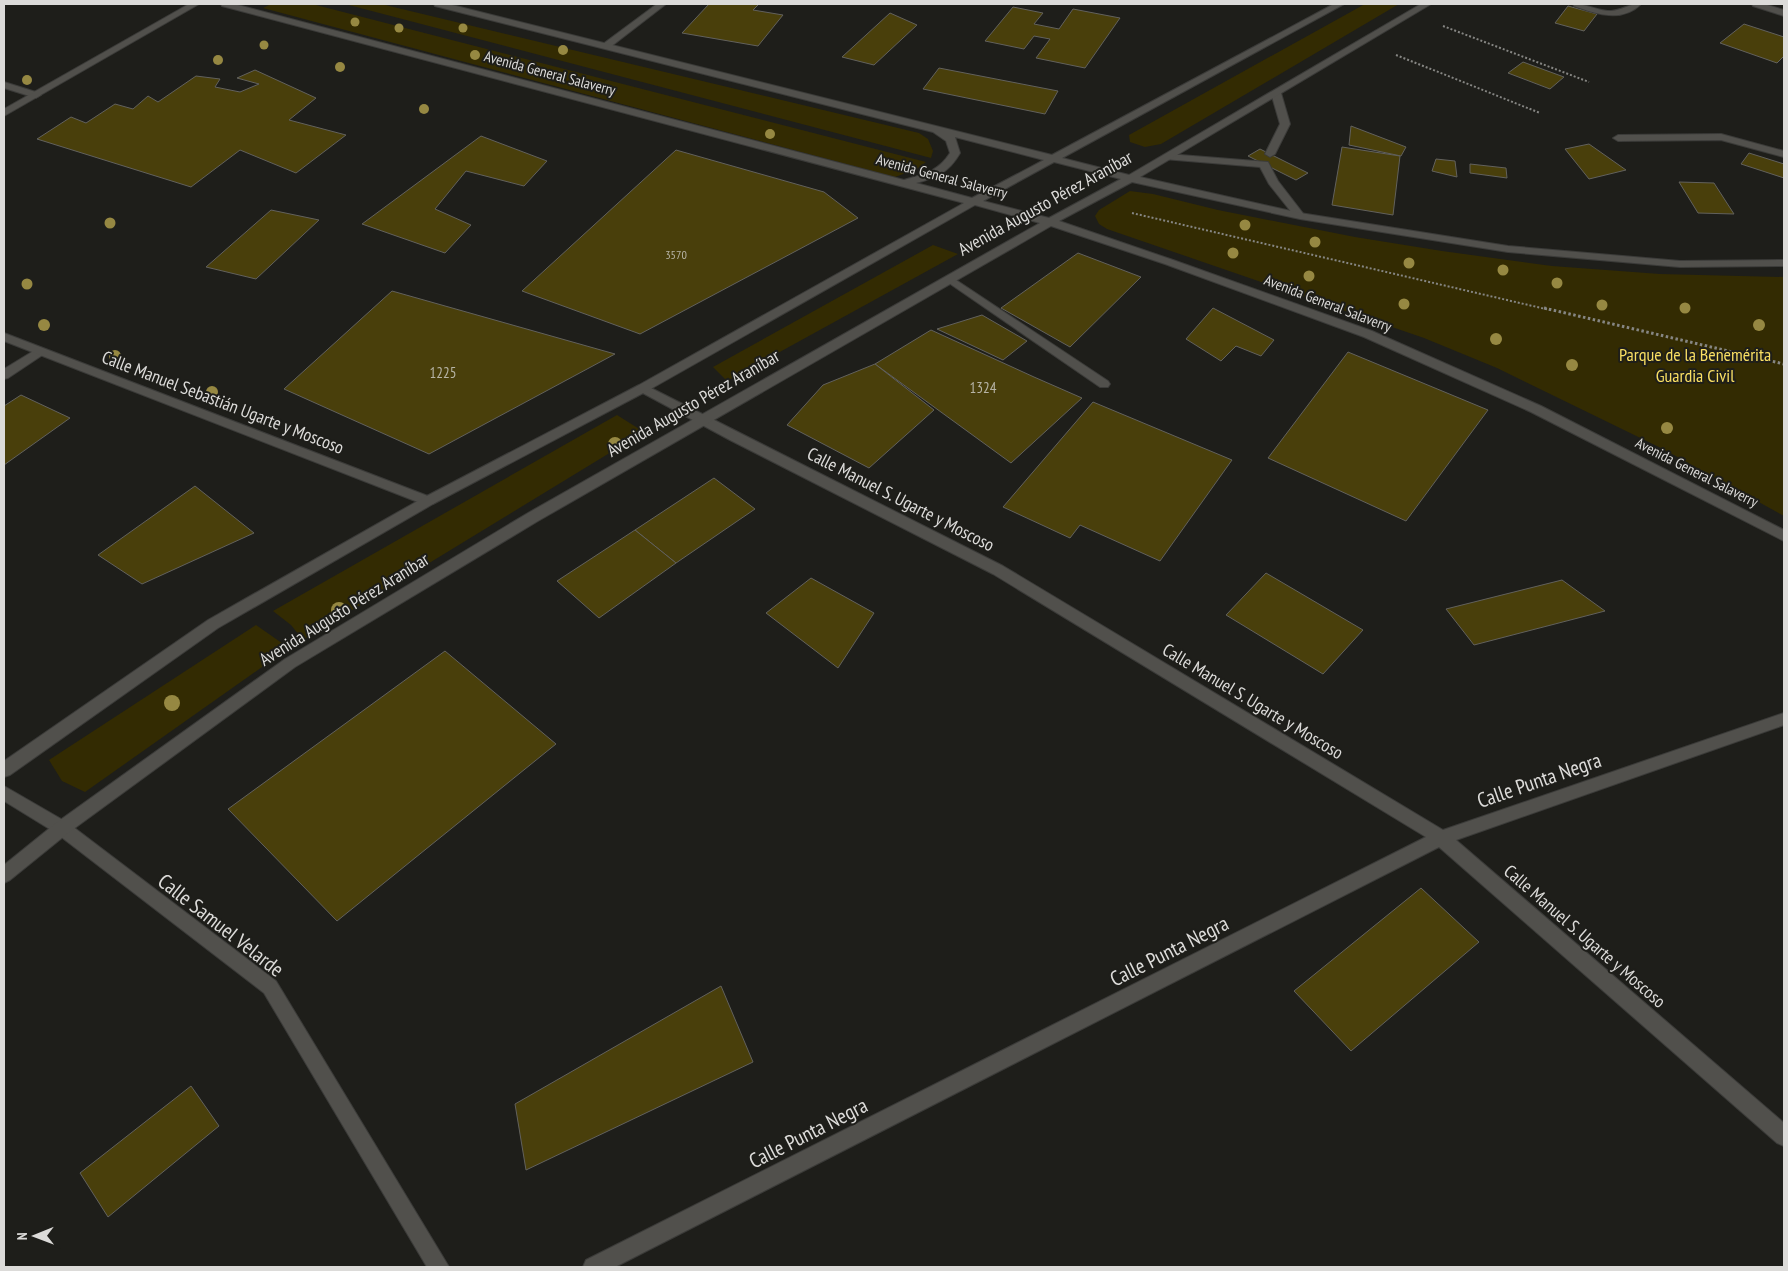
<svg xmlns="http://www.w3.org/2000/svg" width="1788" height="1271" viewBox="0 0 1788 1271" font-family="'PT Sans Narrow',sans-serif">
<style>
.green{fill:#332b02}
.building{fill:#493f0b;stroke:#62615d}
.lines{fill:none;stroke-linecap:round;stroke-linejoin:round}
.lane-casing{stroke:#3b3b39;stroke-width:2}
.street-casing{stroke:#3b3b39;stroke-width:2}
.secondary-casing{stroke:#3b3b39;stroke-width:2}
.path-far1{stroke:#868683;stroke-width:2;stroke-dasharray:2 2;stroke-linecap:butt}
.path{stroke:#868683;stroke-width:3;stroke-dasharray:2.5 2.5;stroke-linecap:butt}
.lane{fill:#51504c;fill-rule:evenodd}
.street{fill:#51504c;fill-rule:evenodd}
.secondary{fill:#51504c;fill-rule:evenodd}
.tree{fill:#968842}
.labels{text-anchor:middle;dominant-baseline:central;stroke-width:4;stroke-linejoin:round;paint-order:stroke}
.far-number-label{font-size:12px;fill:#b7b4a6}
.far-street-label{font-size:15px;fill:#dcdbd9;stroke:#1e1e1a}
.number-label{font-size:15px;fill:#b7b4a6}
.street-label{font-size:18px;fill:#dcdbd9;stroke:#1e1e1a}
.park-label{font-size:18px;fill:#f9df63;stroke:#1e1e1a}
.near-street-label{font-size:21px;fill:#dcdbd9;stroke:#1e1e1a}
</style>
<rect width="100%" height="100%" fill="#1e1e1a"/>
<g class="green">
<polygon points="271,4 312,4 926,162 917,169 895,177 263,8"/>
<polygon points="345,4 381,4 919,133 928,139 933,151 931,158"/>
<polygon points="1365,4 1399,4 1161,144 1145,147 1130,142 1129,135"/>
<polygon points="1130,191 1153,194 1218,210 1355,237 1442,251 1552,266 1660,274 1784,277 1784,516 1663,449 1497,368 1424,338 1107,229 1099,224 1095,216 1099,210"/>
<polygon points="933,245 958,254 727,381 713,367"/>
<polygon points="617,415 644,432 303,640 291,625 273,611"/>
<polygon points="256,625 289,648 85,792 62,781 49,760"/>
</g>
<g class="building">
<polygon points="709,4 759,4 753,10 783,15 758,46 682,33"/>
<polygon points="1568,6 1597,14 1584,31 1555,23"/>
<polygon points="1013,7 1043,13 1034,24 1059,29 1073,9 1120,18 1085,68 1036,58 1050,39 1034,36 1024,49 985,41"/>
<polygon points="890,13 917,25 874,65 842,57"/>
<polygon points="1744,24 1784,37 1784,56 1777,63 1720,43"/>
<polygon points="1523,62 1564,77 1550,89 1508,73"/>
<polygon points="939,68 1058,91 1045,114 923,89"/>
<polygon points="255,70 316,98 289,120 346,135 296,173 240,150 191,187 37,139 71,117 86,123 115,104 133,109 148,96 158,102 196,76 220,79 215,87 240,92 259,84 237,78"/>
<polygon points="1351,126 1406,147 1401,156 1349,145"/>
<polygon points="481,136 547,161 524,186 466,171 435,209 471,225 445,253 362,224"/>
<polygon points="1589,144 1626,170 1589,179 1565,149"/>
<polygon points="1342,147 1400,156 1393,215 1332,205"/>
<polygon points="1260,149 1308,173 1296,180 1248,156"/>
<polygon points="676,150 824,192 858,218 640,334 522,291"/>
<polygon points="1749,153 1784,164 1784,178 1741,164"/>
<polygon points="1436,159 1455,161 1457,177 1432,171"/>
<polygon points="1470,164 1506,168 1507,178 1470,173"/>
<polygon points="1679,182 1714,183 1734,214 1698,213"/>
<polygon points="271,210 319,220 256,279 206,267"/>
<polygon points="1078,253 1141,277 1070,347 1001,308"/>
<polygon points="392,291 615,354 429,454 284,389"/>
<polygon points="1213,308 1274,340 1261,356 1236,346 1221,361 1186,339"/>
<polygon points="982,315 1027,341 1003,360 937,329"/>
<polygon points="931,330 1034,377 1082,398 1011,463 875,364"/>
<polygon points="1348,352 1488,410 1406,521 1268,458"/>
<polygon points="875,364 934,410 869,468 787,425 823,385"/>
<polygon points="21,395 70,418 4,465 4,406"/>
<polygon points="1093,402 1232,460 1160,561 1080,525 1070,538 1003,507"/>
<polygon points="714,478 755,509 676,563 635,530"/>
<polygon points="195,486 254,533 142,584 98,555"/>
<polygon points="635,530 676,563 599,618 557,581"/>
<polygon points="1266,573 1363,630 1323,674 1226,615"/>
<polygon points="811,578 874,613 838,668 766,613"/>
<polygon points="1562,580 1605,611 1474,645 1446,609"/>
<polygon points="445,651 556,744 337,921 228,809"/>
<polygon points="1421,888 1479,942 1351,1051 1294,991"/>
<polygon points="721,986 753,1062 526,1170 515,1104"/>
<polygon points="191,1086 219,1126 108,1217 80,1173"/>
</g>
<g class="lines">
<defs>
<g id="lane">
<path d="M1573 4C1587 4 1598 11 1611 11 1623 10 1630 3 1641 4 1622 23 1596 14 1574 6Z"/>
<polygon points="4,82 39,93 41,95 36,98 4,88"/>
<polygon points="1276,90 1281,93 1290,124 1275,154 1270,157 1265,154 1280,124 1271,93"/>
<polygon points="1721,134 1784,151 1784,157 1721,140 1618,141 1613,138 1618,135"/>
<polygon points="1168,154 1268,162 1278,181 1305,216 1304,218 1296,218 1269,184 1260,167 1164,159 1163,157"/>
<polygon points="950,276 1108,381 1110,384 1108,387 1100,387 946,281 944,279"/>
<polygon points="40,347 46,351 44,354 8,378 4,379 4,369"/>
</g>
<g id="street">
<polygon points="657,4 666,4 609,48 603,48 603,44"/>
<polygon points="1752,4 1764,4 1784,10 1784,16 1753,6"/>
<polygon points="4,333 433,498 435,501 433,504 423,504 4,341"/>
<polygon points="643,384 1003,566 1443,830 1784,713 1784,725 1456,840 1784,1123 1784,1146 1777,1143 1439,847 615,1267 583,1267 586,1260 1426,837 993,574 730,440 639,391 637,388"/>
<polygon points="4,786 68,823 276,981 449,1267 427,1267 264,993 56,833 4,801"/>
</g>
<g id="secondary">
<polygon points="189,4 199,4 4,116 4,109"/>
<path d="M221 4H234L904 180C923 174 938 172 950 153L946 141 933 132 435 6 434 4H448L1052 155 1334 4H1344L1062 158 1129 175 1421 4H1431L1140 177 1300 213 1508 246 1680 261 1784 260V266L1680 267 1508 252 1300 219 1132 182 1059 221 1173 260 1372 331 1541 406 1784 530V541L1531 412 1364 337 1165 264 1051 226 538 521 295 667 68 833 10 880 4 883V865L56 823 285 659 528 513 1040 223 975 205 647 391 433 504 218 628 10 775 4 777V761L208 620 423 498 639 385 964 203 222 6ZM955 137 1044 160 972 198 916 183C937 178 949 172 960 153ZM1054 162 1121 179 1049 218 983 201Z"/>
</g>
</defs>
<use href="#lane" class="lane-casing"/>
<use href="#street" class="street-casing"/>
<use href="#secondary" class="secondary-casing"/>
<g class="path-far1">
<polyline points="1443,26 1589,82"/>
<polyline points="1396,55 1540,113"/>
<polyline points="1132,213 1550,310"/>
</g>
<polyline class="path" points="1544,308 1784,364"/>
<use href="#lane" class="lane"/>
<use href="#street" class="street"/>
<use href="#secondary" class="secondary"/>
</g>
<g class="tree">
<circle cx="355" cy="22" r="4.5"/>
<circle cx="399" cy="28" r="4.5"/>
<circle cx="463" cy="28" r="4.5"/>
<circle cx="264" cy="45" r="4.5"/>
<circle cx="563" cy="50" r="5"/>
<circle cx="475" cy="55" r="5"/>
<circle cx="218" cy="60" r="5"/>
<circle cx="340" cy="67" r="5"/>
<circle cx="27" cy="80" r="5"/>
<circle cx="424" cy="109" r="5"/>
<circle cx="770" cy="134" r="5"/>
<circle cx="110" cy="223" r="5.5"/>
<circle cx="1245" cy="225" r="5.5"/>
<circle cx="1315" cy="242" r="5.5"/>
<circle cx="1233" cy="253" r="5.5"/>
<circle cx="1409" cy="263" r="5.5"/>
<circle cx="1503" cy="270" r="5.5"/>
<circle cx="1309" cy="276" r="5.5"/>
<circle cx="1557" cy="283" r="5.5"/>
<circle cx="27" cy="284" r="5.5"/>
<circle cx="1404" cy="304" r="5.5"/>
<circle cx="1602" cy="305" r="5.5"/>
<circle cx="1685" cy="308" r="5.5"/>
<circle cx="44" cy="325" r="6"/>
<circle cx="1759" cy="325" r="6"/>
<circle cx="1496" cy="339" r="6"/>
<circle cx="115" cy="356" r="6"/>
<circle cx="1572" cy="365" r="6"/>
<circle cx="212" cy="392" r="6"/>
<circle cx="1667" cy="428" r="6"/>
<circle cx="615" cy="444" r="7"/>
<circle cx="339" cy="610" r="8"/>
<circle cx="172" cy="703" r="8"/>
</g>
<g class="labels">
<g class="far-number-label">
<text x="676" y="254">3570</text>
</g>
<g class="far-street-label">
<text transform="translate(550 73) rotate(15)">Avenida General Salaverry</text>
<text transform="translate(942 176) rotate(15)">Avenida General Salaverry</text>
<text transform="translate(1328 303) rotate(21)">Avenida General Salaverry</text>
<text transform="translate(1697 472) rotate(27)">Avenida General Salaverry</text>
</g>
<g class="number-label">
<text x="443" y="372">1225</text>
<text x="983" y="387">1324</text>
</g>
<g class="street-label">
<text transform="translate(1045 203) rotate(-29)">Avenida Augusto Pérez Araníbar</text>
<text transform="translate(223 402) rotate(21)">Calle Manuel Sebastián Ugarte y Moscoso</text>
<text transform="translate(693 403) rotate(-30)">Avenida Augusto Pérez Araníbar</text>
<text transform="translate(901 499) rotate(27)">Calle Manuel S. Ugarte y Moscoso</text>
<text transform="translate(344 609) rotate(-32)">Avenida Augusto Pérez Araníbar</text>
<text transform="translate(1253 701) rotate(31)">Calle Manuel S. Ugarte y Moscoso</text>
<text transform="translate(1585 936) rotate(41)">Calle Manuel S. Ugarte y Moscoso</text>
</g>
<g class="park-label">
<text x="1695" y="354">Parque de la Benemérita<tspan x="1695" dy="21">Guardia Civil</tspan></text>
</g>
<g class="near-street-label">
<text transform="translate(1539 780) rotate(-19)">Calle Punta Negra</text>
<text transform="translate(221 925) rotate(38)">Calle Samuel Velarde</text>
<text transform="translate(1169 951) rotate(-27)">Calle Punta Negra</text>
<text transform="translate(808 1133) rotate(-27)">Calle Punta Negra</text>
</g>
</g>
<rect width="1788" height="1271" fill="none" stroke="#dcdbd9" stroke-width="10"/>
<g transform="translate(35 1236) rotate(269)" stroke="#1e1e1a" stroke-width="4" paint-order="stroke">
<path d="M0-4L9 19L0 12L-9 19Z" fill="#dcdbd9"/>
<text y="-8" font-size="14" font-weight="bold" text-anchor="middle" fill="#dcdbd9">N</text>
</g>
</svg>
